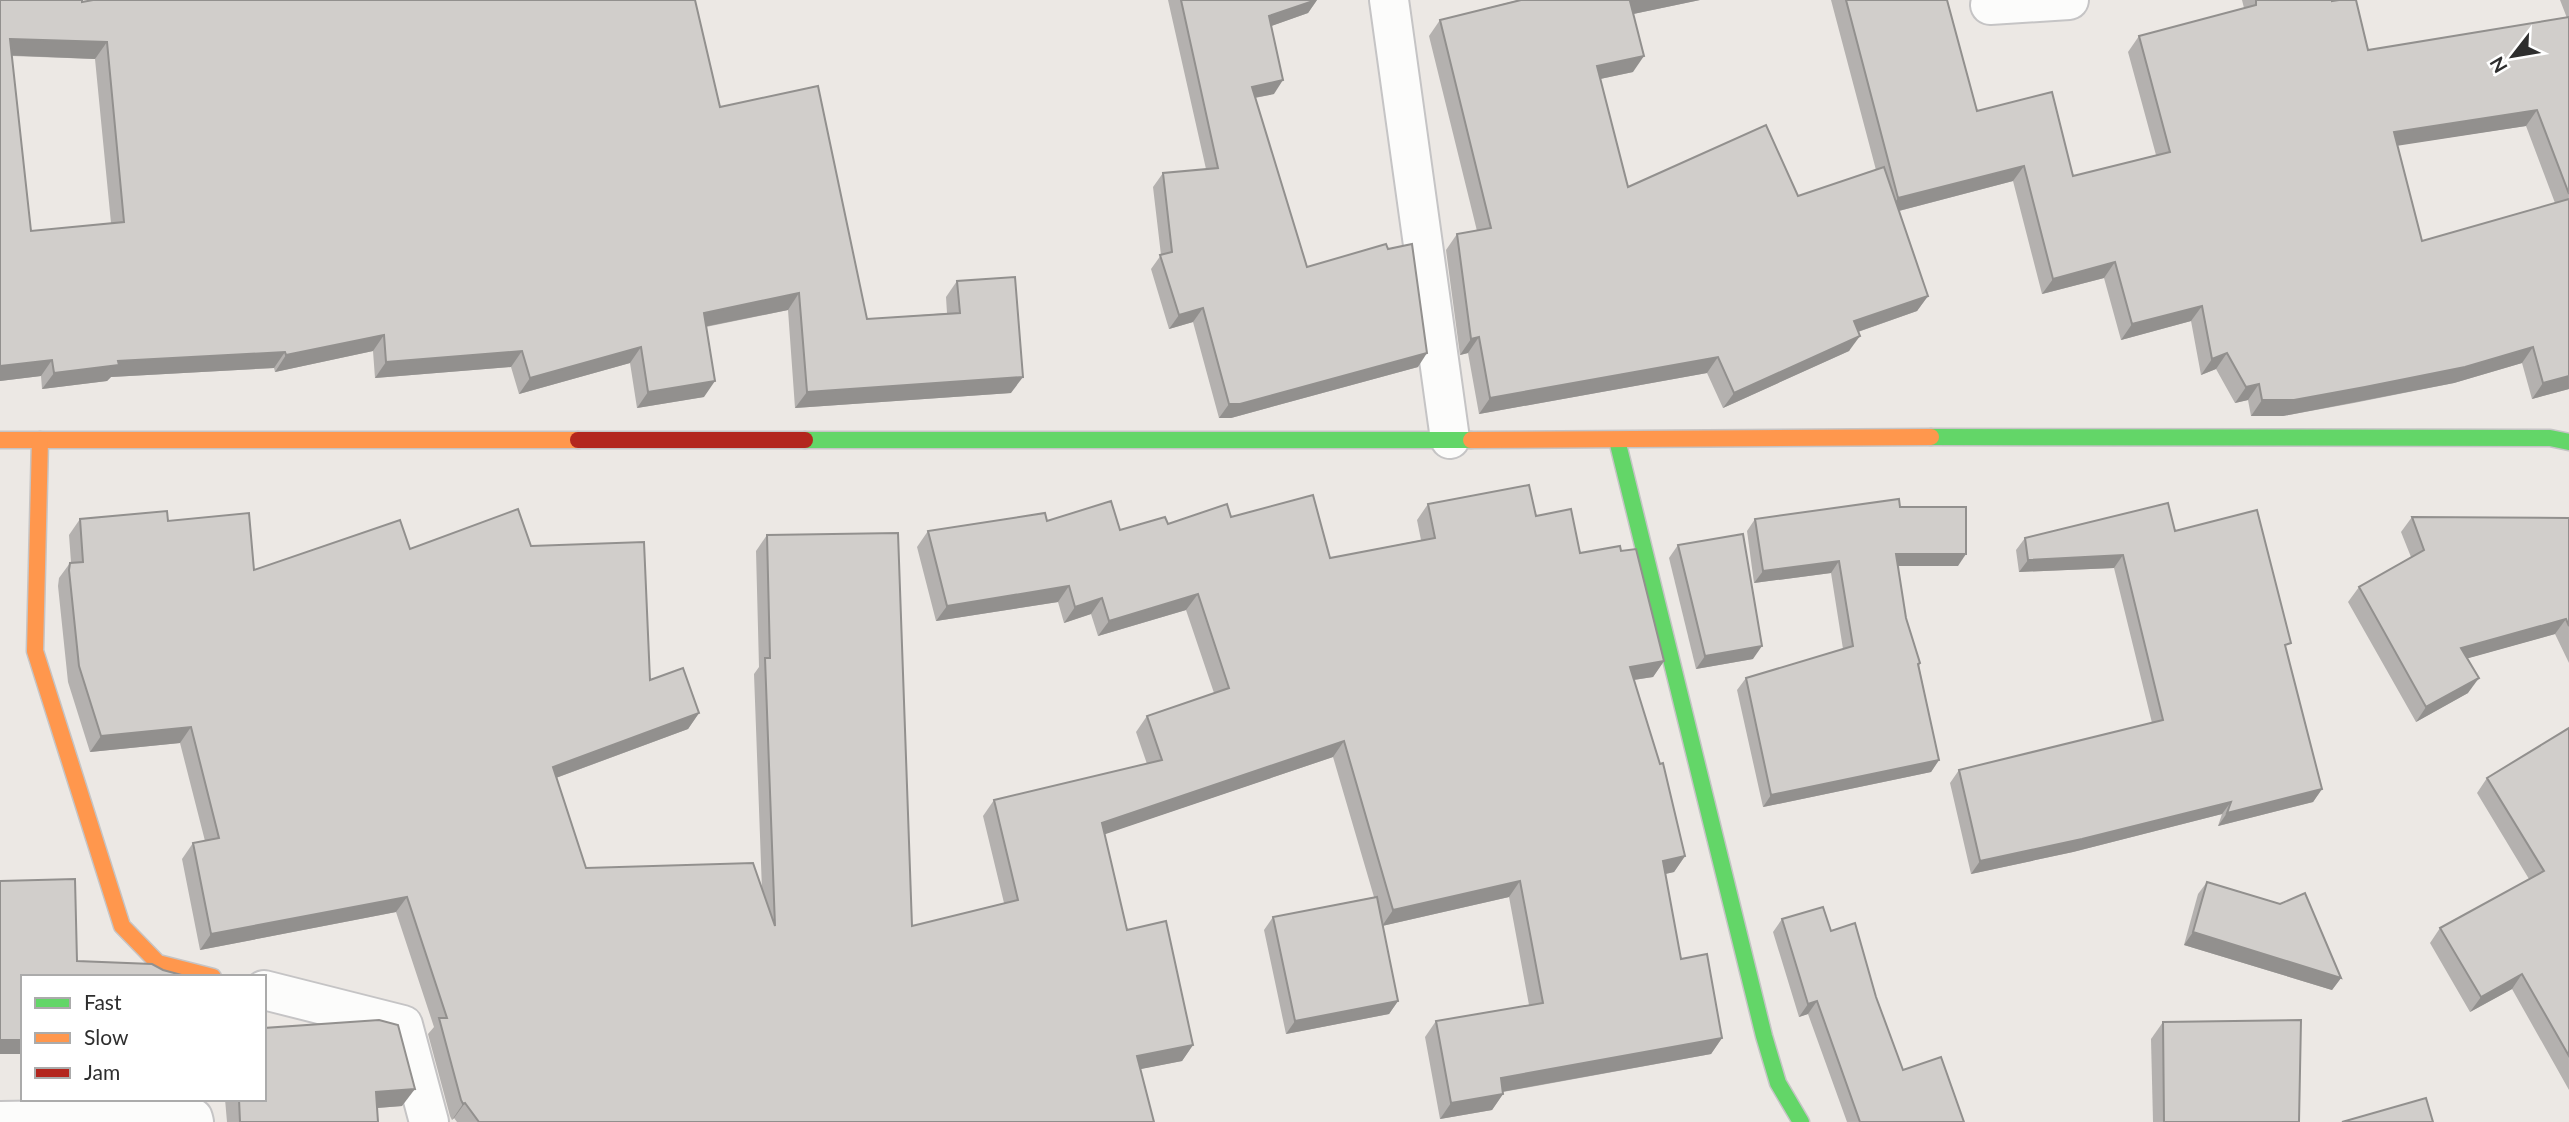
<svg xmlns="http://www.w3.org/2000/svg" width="2569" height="1122" viewBox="0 0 2569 1122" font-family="Lato,sans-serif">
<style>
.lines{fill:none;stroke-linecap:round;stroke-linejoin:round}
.street-casing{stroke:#c5c4c5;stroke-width:42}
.fast-casing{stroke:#c5c4c5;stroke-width:19}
.slow-casing{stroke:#c5c4c5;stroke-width:19}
.jam-casing{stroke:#c5c4c5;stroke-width:19}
.street{stroke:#fcfcfb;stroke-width:38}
.fast{stroke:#63d668;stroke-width:16}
.slow{stroke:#ff974d;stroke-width:16}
.jam{stroke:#b3261e;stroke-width:16}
.wall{fill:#b4b1af;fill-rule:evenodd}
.shaded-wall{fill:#92908e}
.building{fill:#d1cecb;stroke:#92908e;stroke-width:2;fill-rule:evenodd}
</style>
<rect width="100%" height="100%" fill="#ece8e4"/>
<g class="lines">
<defs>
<g id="street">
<polyline points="1389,0 1450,439"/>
<polyline points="1990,5 2069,0"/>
<polyline points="264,990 403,1025 429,1122"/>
<polyline points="0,1121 193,1118 194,1122"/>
</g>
<g id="fast">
<polyline points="1931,437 2550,438 2569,442"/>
<polyline points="805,440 1471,440"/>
<polyline points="1617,440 1764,1036 1778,1083 1801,1122"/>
</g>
<g id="slow">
<polyline points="0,440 578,440"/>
<polyline points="40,440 35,651 122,926 158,963 213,977"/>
<polyline points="1471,440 1931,437"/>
</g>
<polyline id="jam" points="578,440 805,440"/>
</defs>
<use href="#street" class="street-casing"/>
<use href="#fast" class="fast-casing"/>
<use href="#slow" class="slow-casing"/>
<use href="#jam" class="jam-casing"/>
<use href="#street" class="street"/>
<use href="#fast" class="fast"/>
<use href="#slow" class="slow"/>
<use href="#jam" class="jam"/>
</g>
<g class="wall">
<path d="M0 0 82 2 720 107 867 319 947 313 946 297 957 281 1011 393 795 408 788 310 706 327 704 397 637 408 630 363 519 394 511 367 375 378 373 351 275 372 274 368 111 377 107 381 42 389 41 376 0 381ZM12 56 95 59 111 223 31 231Z"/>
<polygon points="1168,0 1317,0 1308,13 1271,26 1274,94 1255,98 1307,267 1418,367 1231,418 1219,418 1193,322 1169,329 1151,269 1161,255 1153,187 1163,173 1206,169"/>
<path d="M1518 0H1700L1633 14V72L1600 79 1628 187 1798 196 1876 170 1831 0H1947L1977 111 2073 176 2156 155 2128 52 2139 36 2244 8 2242 0H2332L2368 50 2567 18 2560 0H2569V389L2532 399 2522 363 2454 383 2354 403 2283 416H2251L2248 400 2235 403 2216 369 2201 375 2191 321 2121 340 2104 278 2042 294 2013 181 1899 211 1928 296 1917 311 1858 332 1849 351 1723 408 1707 373 1479 414 1468 353 1460 355 1446 250 1457 234 1477 231 1429 36 1440 20ZM2526 126 2555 203 2422 241 2397 145Z"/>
<polygon points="1428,504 1536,516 1580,553 1621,551 1664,661 1653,677 1634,680 1685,856 1674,872 1665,874 1681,959 1722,1038 1711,1054 1503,1092 1503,1094 1492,1110 1440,1119 1425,1037 1436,1021 1529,1005 1509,897 1382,926 1398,1001 1389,1014 1286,1034 1264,930 1273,917 1374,897 1333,757 1104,834 1127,930 1193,1045 1182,1061 1140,1069 1154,1122 457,1122 454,1118 452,1120 450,1116 428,1034 434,1027 396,912 200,950 182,859 193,843 205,841 180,743 90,752 68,682 58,586 59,578 70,563 71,562 69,535 80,519 168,521 254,570 410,549 531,546 650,680 699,713 688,729 556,778 586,868 762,890 754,674 759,667 756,551 767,535 912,926 1004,903 983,816 994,800 1147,764 1136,732 1147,716 1214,693 1186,610 1098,636 1091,614 1064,623 1058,602 936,621 917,547 928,531 1047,521 1120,530 1168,524 1231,517 1330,558 1421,540 1417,520"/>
<polygon points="1900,507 1958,566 1898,566 1906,618 1920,663 1919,666 1939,760 1931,772 1763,807 1737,690 1746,678 1843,649 1831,573 1754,583 1747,531 1755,519"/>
<polygon points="2412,517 2569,518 2569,663 2555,634 2468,658 2468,693 2416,722 2348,602 2359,587 2411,557 2401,532"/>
<polygon points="2175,531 2286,651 2322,789 2313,802 2218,826 2222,814 2073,852 1971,874 1950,783 1959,770 2152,723 2114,568 2019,572 2016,550 2025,538"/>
<polygon points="1678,545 1753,659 1696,669 1669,558"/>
<polygon points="2569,728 2569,1090 2512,989 2470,1012 2430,943 2440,928 2529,879 2477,793 2487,778"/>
<polygon points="2207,882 2341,978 2332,990 2184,945 2198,894"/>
<polygon points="1782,919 1831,931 1876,997 1903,1070 1964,1122 1847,1122 1808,1014 1799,1017 1773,932"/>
<polygon points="2163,1022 2299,1122 2153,1122 2151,1039"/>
<polygon points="225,1099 264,1099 402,1106 377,1108 378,1122 227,1122"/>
</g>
<g class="shaded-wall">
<polygon points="1317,0 1308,13 1260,30 1269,16"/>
<polygon points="1636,0 1700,0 1619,17 1630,1"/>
<polygon points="10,39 107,42 95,59 0,55"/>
<polygon points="1644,56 1633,72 1586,82 1597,66"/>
<polygon points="1283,80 1274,94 1242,100 1252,87"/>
<polygon points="2537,110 2526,126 2383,148 2394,132"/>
<polygon points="2024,166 2013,181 1887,214 1898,198"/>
<polygon points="2115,262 2104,278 2042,294 2053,279"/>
<polygon points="799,293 788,310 693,329 704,313"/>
<polygon points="1928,296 1917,311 1843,337 1854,321"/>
<polygon points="2202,306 2191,321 2121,340 2132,324"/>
<polygon points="1203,308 1193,322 1169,329 1179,315"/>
<polygon points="384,335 373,351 275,372 286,355"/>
<polygon points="1860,336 1849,351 1723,408 1734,393"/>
<polygon points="1479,337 1468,353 1460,355 1471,339"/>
<polygon points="641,347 630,363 519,394 530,378"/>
<polygon points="2533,347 2522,363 2454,383 2283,416 2251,416 2262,400"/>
<polygon points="522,351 511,367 375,378 386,362"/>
<polygon points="285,352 274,368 111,377 107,381 42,389 54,373 118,361"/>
<polygon points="1427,353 1418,367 1231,418 1219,418 1229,404"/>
<polygon points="2227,353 2216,369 2201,375 2212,359"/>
<polygon points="1718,357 1707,373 1479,414 1490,398"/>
<polygon points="52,360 41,376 0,381 0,366"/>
<polygon points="2569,376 2569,389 2532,399 2543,383"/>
<polygon points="1023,377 1011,393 795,408 807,392"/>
<polygon points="715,381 704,397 637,408 648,392"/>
<polygon points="2259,384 2248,400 2235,403 2246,387"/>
<polygon points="1896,554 1966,554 1958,566 1888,566"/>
<polygon points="2123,555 2114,568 2019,572 2028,560"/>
<polygon points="1839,561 1831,573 1754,583 1763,571"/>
<polygon points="1069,586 1058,602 936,621 947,606"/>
<polygon points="1198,594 1186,610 1098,636 1109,621"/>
<polygon points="1102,598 1091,614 1064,623 1075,607"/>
<polygon points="2566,619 2555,634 2451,663 2461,648"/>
<polygon points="1762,646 1753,659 1696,669 1705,656"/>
<polygon points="1664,661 1653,677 1619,682 1630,667"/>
<polygon points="2479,678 2468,693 2416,722 2426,707"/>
<polygon points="699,713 688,729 542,783 553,767"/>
<polygon points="191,727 180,743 90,752 101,736"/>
<polygon points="1344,741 1333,757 1091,839 1102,823"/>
<polygon points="1939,760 1931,772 1763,807 1771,795"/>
<polygon points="2322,789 2313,802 2218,826 2227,813"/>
<polygon points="2231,802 2222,814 2073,852 1971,874 1980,861"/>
<polygon points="1685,856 1674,872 1652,877 1663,861"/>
<polygon points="1520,881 1509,897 1382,926 1393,910"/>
<polygon points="407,897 396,912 200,950 211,934"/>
<polygon points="2193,932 2341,978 2332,990 2184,945"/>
<polygon points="2522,974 2512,989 2470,1012 2481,997"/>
<polygon points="1398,1001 1389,1014 1286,1034 1295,1021"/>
<polygon points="1817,1001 1808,1014 1799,1017 1808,1004"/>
<polygon points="1722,1038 1711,1054 1490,1094 1501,1078"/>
<rect x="0" y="1040" width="23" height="14"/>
<polygon points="1193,1045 1182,1061 1126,1072 1137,1056"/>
<polygon points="415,1089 402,1106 364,1109 376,1092"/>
<polygon points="1503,1094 1492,1110 1440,1119 1451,1103"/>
<polygon points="465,1103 454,1118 452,1120 463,1104"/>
</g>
<g class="building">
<path d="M0 0H82V2L93 0H695L720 107 818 86 867 319 960 313 957 281 1015 277 1023 377 807 392 799 293 704 313 715 381 648 392 641 347 530 378 522 351 386 362 384 335 286 355 285 352 118 361 119 365 54 373 52 360 0 366ZM10 39 107 42 124 222 31 231Z"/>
<polygon points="1181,0 1316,0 1269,16 1283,80 1252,87 1307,267 1386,244 1388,249 1412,244 1427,353 1240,404 1229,404 1203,308 1179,315 1160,255 1172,252 1163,173 1218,168"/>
<polygon points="1521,0 1636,0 1630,1 1644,56 1597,66 1628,187 1766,125 1798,196 1884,167 1928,296 1854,321 1860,336 1734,393 1718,357 1490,398 1479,337 1471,339 1457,234 1491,228 1440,20"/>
<polygon points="1846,0 1947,0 1977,111 2052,92 2073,176 2170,152 2139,36 2256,5 2256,0 2332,0 2332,1 2339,0 2356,0 2368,50 2569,17 2569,194 2537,110 2394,132 2422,241 2569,199 2569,376 2543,383 2533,347 2465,367 2365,387 2294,400 2262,400 2259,384 2246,387 2227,353 2212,359 2202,306 2132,324 2115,262 2053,279 2024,166 1898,198"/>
<polygon points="1529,485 1536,516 1571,509 1580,553 1620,546 1621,551 1636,549 1664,661 1630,667 1660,764 1663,763 1685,856 1663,861 1681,959 1707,954 1722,1038 1501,1078 1503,1094 1451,1103 1436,1021 1543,1003 1520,881 1393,910 1344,741 1102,823 1127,930 1166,921 1193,1045 1137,1056 1154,1122 479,1122 465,1103 463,1104 461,1100 439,1018 447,1018 407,897 211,934 193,843 219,838 191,727 101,736 79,666 69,570 70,563 83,562 80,519 167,511 168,521 249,513 254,570 400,520 410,549 518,509 531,546 644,542 650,680 683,668 699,713 553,767 586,868 753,863 775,926 765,658 770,658 767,535 898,533 912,926 1018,900 994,800 1162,760 1147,716 1229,688 1198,594 1109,621 1102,598 1075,607 1069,586 947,606 928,531 1045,513 1047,521 1111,501 1120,530 1165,517 1168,524 1227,504 1231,517 1313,495 1330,558 1435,538 1428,504"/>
<polygon points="1899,499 1900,507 1966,507 1966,554 1896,554 1906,618 1920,663 1918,664 1939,760 1771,795 1746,678 1853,646 1839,561 1763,571 1755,519"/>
<polygon points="2168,503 2175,531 2257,510 2291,643 2285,645 2322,789 2227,813 2231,802 2082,839 1980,861 1959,770 2163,720 2123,555 2028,560 2025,538"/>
<polygon points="2412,517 2569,518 2569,626 2566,619 2461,648 2479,678 2426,707 2359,587 2424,550"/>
<polygon points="1743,534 1762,646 1705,656 1678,545"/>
<polygon points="2569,728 2569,1056 2522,974 2481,997 2440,928 2544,871 2487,778"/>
<polygon points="75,879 77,961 152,964 163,970 189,977 23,977 23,1040 0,1040 0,881"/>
<polygon points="2207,882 2280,904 2305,893 2341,978 2193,932"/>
<polygon points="1377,897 1398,1001 1295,1021 1273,917"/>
<polygon points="1823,907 1831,931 1855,923 1876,997 1903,1070 1941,1057 1964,1122 1860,1122 1817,1001 1808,1004 1782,919"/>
<polygon points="379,1020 398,1025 415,1089 376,1092 378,1122 240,1122 239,1099 264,1099 264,1028"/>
<polygon points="2301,1020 2299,1122 2164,1122 2163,1022"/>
<polygon points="2426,1098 2433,1122 2342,1122"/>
</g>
<rect x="21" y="975" width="245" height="126" fill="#ffffff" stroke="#ababab" stroke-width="2"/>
<rect x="35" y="998" width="35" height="10" fill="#63d668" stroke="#ababab" stroke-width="2"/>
<text x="84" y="1010" font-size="21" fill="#2e2e2e">Fast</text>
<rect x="35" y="1033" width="35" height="10" fill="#ff974d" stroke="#ababab" stroke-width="2"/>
<text x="84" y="1045" font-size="21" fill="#2e2e2e">Slow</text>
<rect x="35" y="1068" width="35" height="10" fill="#b3261e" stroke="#ababab" stroke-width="2"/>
<text x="84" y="1080" font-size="21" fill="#2e2e2e">Jam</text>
<g transform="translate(2513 56) rotate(239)" stroke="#ffffff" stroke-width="5" paint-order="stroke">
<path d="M0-5L12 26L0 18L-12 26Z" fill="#2e2e2e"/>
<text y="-10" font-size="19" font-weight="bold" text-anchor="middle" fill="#2e2e2e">N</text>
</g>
</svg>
